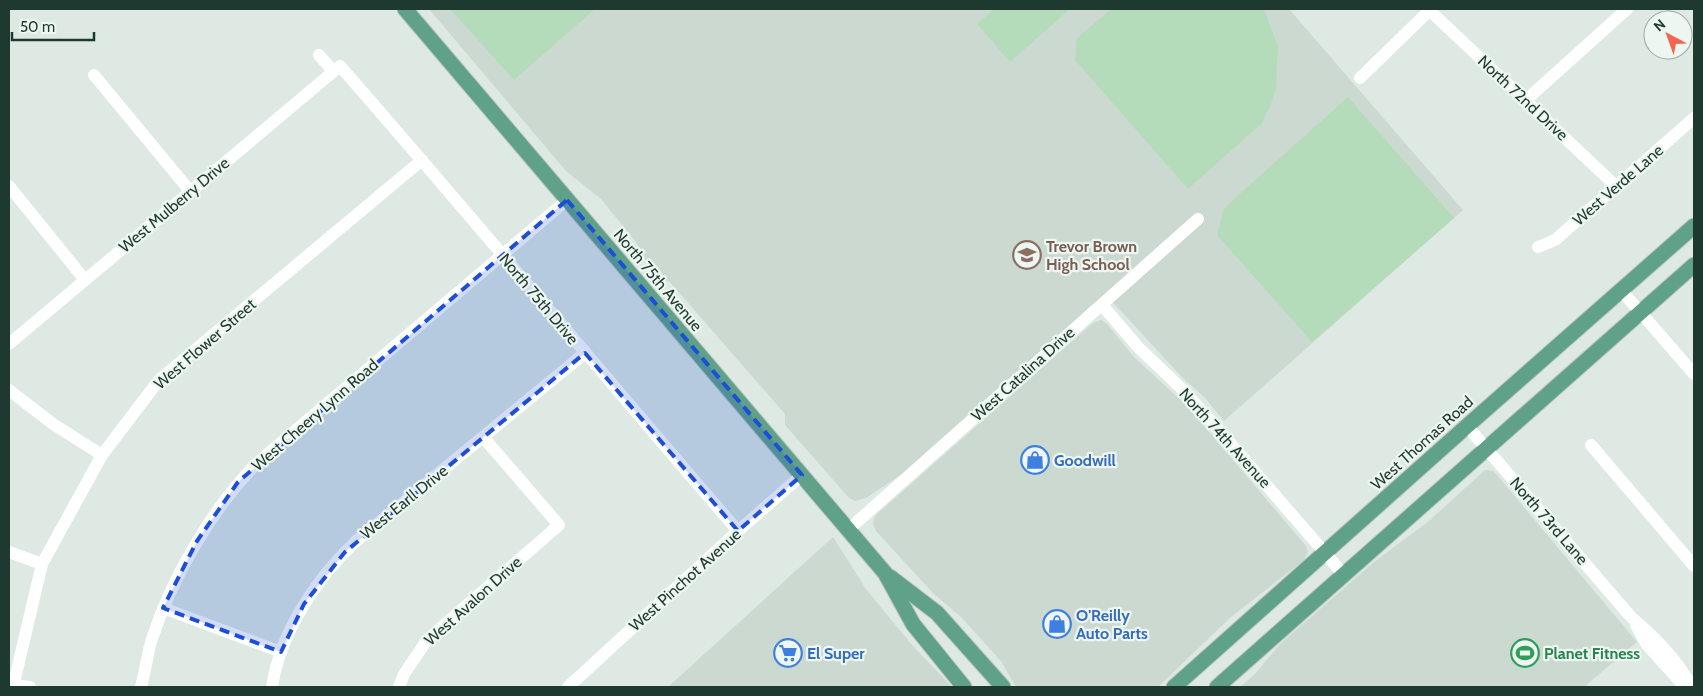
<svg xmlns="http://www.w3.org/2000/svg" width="1703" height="696" viewBox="0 0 1703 696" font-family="Cabin,sans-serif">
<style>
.built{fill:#cbd9d1}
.green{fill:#b4dcba}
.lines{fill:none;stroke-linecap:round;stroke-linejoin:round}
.major-casing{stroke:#bcc4c1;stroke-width:17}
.minor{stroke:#fff;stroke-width:12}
.major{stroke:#5fa189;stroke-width:15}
.marked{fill:#1d4ed8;fill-opacity:0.2;stroke:#1d4ed8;stroke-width:4;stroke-dasharray:10 6;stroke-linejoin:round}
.labels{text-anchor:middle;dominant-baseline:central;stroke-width:4.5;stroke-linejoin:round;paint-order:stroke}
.street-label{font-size:16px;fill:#1e392f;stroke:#edf6f0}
.education-label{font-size:16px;font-weight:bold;fill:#785e54;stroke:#edf6f0;text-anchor:start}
.shop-label{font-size:16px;font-weight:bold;fill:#366cbe;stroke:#edf6f0;text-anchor:start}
.leisure-label{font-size:16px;font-weight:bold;fill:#27864d;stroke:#edf6f0;text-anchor:start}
</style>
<rect width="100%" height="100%" fill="#dde9e2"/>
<g class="built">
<polygon points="429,9 1289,9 1463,210 1224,421 1205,398 1182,377 1105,294 905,472 866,498 855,501 849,498 785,425 785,414 670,282 658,277 650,268 636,242 601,199 566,171"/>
<polygon points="1101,320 1107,324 1134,357 1187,406 1306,546 1308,552 1304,560 1231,617 1158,687 1016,687 1001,661 962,618 933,593 876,531 873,524 874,519 877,514 1093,323"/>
<polygon points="1485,470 1493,471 1496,474 1637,642 1584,687 1240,687 1255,674 1280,644 1374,562 1429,521"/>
<polygon points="833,537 866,589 911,644 952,687 668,687"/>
</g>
<g class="green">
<polygon points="450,9 595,9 514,80"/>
<polygon points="994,9 1070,9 1010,62 977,24"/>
<polygon points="1111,9 1264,9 1278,47 1276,87 1270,107 1261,124 1188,189 1075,60 1077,38"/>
<polygon points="1348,97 1454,218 1312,342 1217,235 1224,208"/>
</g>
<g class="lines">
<defs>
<g id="major">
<polyline points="405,9 885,573 913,624 964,687"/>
<polyline points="890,577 937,613 1003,687"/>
<polyline points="1174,687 1467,426 1694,226"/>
<polyline points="1217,687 1694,265"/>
</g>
</defs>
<use href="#major" class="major-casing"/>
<g class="minor">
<polyline points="1428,9 1617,187"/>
<polyline points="319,55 333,71"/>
<polyline points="94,75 190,191"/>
<polyline points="1360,78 1431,9"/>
<polyline points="1526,100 1627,9"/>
<polyline points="9,186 85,280"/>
<polyline points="1538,247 1555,240 1694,118"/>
<polyline points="1621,290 1694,374"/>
<polyline points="1102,305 1138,347 1184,391 1224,436 1344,575"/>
<path d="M9 344 340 66C474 219 605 377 738 531"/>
<polyline points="9,390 53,424 102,455"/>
<path d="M1467 426 1631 617C1655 637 1677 659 1692 687"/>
<polyline points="1591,445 1694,566"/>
<polyline points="849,529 1198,219"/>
<polyline points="9,552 42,564"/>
<polyline points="163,608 281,652"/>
<polyline points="1636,625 1647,645 1685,687"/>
<polyline points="13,685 30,687"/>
<polyline points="13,687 42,564 102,455 159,380 422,160"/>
<path d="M141 687C145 672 147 657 151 642 171 579 211 510 257 463L567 200"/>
<path d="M272 687C280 633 316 579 355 542L585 353"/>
<polyline points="399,687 404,674 427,640 559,525 483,437"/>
<polyline points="568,687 738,531 802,475"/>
</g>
<use href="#major" class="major"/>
</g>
<path class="marked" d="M567 200 802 475 738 531 585 353 345 552 304 604 281 652 163 608 197 541 238 482Z"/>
<defs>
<symbol id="school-ring" viewBox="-11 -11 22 22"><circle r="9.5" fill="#edf6f0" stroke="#8d6e63" stroke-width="1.5"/><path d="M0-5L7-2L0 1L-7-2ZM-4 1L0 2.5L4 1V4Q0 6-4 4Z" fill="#8d6e63"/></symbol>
<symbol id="shop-ring" viewBox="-11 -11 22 22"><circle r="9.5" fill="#edf6f0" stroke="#3f7fe0" stroke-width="1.5"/><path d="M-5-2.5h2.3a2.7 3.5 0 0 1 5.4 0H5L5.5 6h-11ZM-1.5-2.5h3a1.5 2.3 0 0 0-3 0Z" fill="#3f7fe0"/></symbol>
<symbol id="supermarket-ring" viewBox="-11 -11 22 22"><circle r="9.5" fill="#edf6f0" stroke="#3f7fe0" stroke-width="1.5"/><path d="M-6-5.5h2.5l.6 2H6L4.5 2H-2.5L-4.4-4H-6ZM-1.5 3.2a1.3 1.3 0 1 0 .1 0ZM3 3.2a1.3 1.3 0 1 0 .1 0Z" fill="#3f7fe0"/></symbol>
<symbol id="stadium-ring" viewBox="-11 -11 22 22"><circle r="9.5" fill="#edf6f0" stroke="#2e9e5b" stroke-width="1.5"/><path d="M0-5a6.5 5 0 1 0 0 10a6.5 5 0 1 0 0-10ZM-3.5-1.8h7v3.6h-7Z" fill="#2e9e5b"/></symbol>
</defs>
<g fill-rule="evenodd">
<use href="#school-ring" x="1011" y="239" width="32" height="32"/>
<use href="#shop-ring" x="1019" y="444" width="32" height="32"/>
<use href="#shop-ring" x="1041" y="608" width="32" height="32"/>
<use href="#supermarket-ring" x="772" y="637" width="32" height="32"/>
<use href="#stadium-ring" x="1509" y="637" width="32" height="32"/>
</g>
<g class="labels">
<g class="street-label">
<text transform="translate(1523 98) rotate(43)">North 72nd Drive</text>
<text transform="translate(1618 185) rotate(-41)">West Verde Lane</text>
<text transform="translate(174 205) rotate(-40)">West Mulberry Drive</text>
<text transform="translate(658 280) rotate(50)">North 75th Avenue</text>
<text transform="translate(539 299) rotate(50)">North 75th Drive</text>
<text transform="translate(205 344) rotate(-41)">West Flower Street</text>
<text transform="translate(1023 374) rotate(-42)">West Catalina Drive</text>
<text transform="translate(315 415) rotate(-41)">West Cheery Lynn Road</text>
<text transform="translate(1225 438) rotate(48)">North 74th Avenue</text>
<text transform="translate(1422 443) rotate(-42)">West Thomas Road</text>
<text transform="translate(404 502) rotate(-39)">West Earll Drive</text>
<text transform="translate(1549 521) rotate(49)">North 73rd Lane</text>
<text transform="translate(685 580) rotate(-42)">West Pinchot Avenue</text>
<text transform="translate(473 601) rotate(-42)">West Avalon Drive</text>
</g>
<g class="education-label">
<text x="1046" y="246">Trevor Brown<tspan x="1046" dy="18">High School</tspan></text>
</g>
<g class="shop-label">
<text x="1054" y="460">Goodwill</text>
<text x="1076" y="615">O'Reilly<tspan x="1076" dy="18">Auto Parts</tspan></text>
<text x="807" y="653">El Super</text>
</g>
<g class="leisure-label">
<text x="1544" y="653">Planet Fitness</text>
</g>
</g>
<rect width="1703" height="696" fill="none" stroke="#1e392f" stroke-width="20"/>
<g transform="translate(1668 35) rotate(319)"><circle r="24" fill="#edf6f0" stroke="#9aaaa3"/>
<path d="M0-4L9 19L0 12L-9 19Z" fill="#f6644d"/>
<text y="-8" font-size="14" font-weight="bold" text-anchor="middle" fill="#1e392f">N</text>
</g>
<path d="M12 32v8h82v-8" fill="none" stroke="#1e392f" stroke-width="2.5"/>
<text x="20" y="32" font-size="15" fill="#1e392f" stroke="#edf6f0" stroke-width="4" paint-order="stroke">50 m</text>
</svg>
